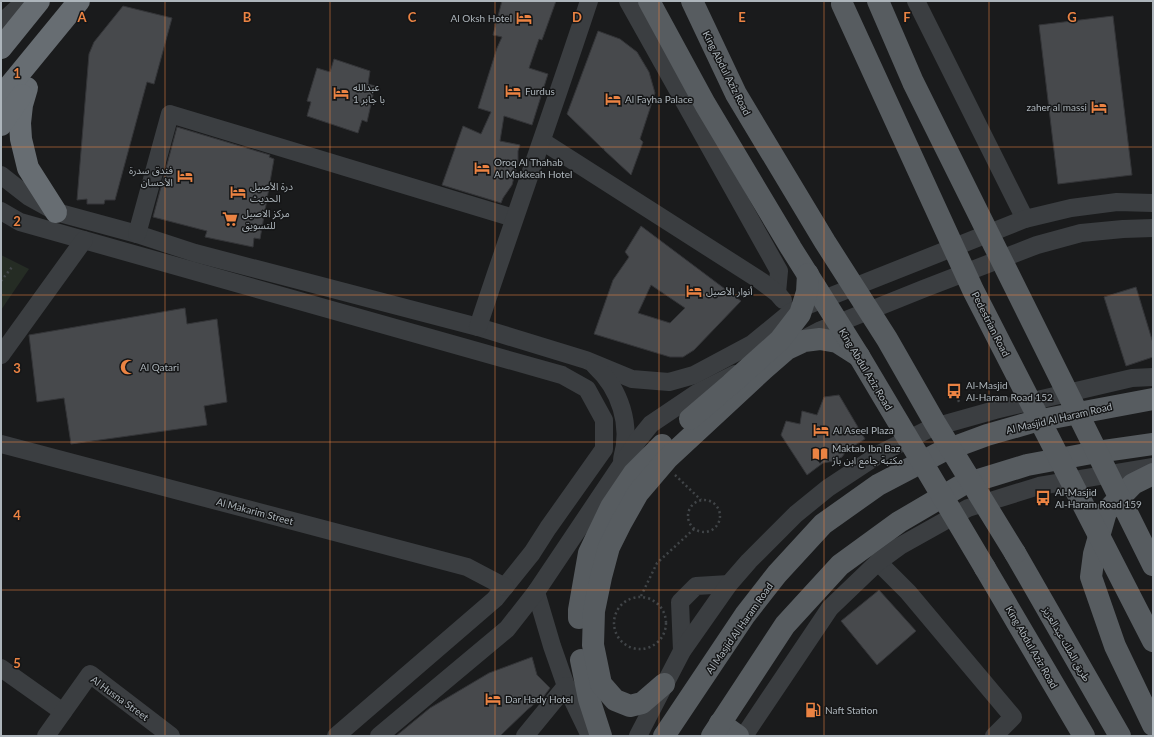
<svg xmlns="http://www.w3.org/2000/svg" width="1154" height="737" viewBox="0 0 1154 737" font-family="Lato,'Noto Sans Arabic',sans-serif">
<style>
.green{fill:#252c24}
.building{fill:#47494c;stroke:#343538;fill-rule:evenodd}
.lines{fill:none;stroke-linecap:round;stroke-linejoin:round}
.path{stroke:#414548;stroke-width:2.5;stroke-dasharray:2 3;stroke-linecap:butt}
.minor{stroke:#3b3e41;stroke-width:18}
.major{stroke:#575c60;stroke-width:22}
.highway{stroke:#676d72;stroke-width:22}
.major-bridge{stroke:#575c60;stroke-width:22}
.grid{fill:none;stroke:#eb8343;stroke-width:1;stroke-opacity:0.55}
.labels{text-anchor:middle;dominant-baseline:central;stroke-width:3;stroke-linejoin:round;paint-order:stroke}
.poi-label{font-size:10px;fill:#adb5bb;stroke:#151617;text-anchor:start}
.street-label{font-size:10px;fill:#adb5bb;stroke:#151617}
.grid-label{font-size:13px;text-anchor:middle;font-weight:bold;fill:#eb8343;stroke:#151617;stroke-width:3;stroke-linejoin:round;paint-order:stroke}
</style>
<rect width="100%" height="100%" fill="#1a1b1c"/>
<polygon class="green" points="1,255 29,269 1,310"/>
<g class="building">
<polygon points="502,1 556,1 542,40 539,39 529,68 548,74 532,125 504,116 500,141 520,145 518,151 518,162 512,185 503,198 501,203 442,185 463,126 481,134 491,112 478,108 497,48 502,37 493,35"/>
<polygon points="123,6 172,18 154,84 147,82 115,200 105,200 104,204 87,204 87,199 77,200 89,54 94,42"/>
<polygon points="1113,16 1132,175 1058,184 1039,25"/>
<polygon points="598,31 620,39 637,52 649,72 655,93 640,139 643,142 631,175 604,150 604,149 602,148 567,114"/>
<polygon points="334,59 370,71 368,84 375,86 367,122 362,120 358,133 307,116 311,102 307,101 317,68 330,72"/>
<polygon points="177,127 270,155 269,157 274,159 260,239 254,238 253,247 205,237 207,231 153,217"/>
<path d="M641 226 741 301 694 350 683 357H670L594 334 613 280 629 257 625 252ZM651 285 685 308 670 323 638 313Z"/>
<polygon points="1136,287 1153,343 1153,357 1126,366 1104,297"/>
<polygon points="185,308 187,324 217,319 227,402 204,406 207,425 71,444 64,398 37,402 29,335"/>
<polygon points="839,395 865,439 847,450 842,457 834,461 823,463 807,475 781,435 786,421 800,424 802,411 817,415 824,397"/>
<polygon points="879,590 916,631 877,665 841,621"/>
<polygon points="532,657 537,675 550,688 544,696 527,710 500,736 396,736 430,708 489,673"/>
</g>
<g class="lines">
<g class="path">
<polyline points="1,281 12,267"/>
<polyline points="954,391 960,404"/>
<polyline points="675,475 701,500"/>
<circle cx="704" cy="516" r="16"/>
<polyline points="641,596 657,563 694,529"/>
<circle cx="640" cy="623" r="26"/>
</g>
<g class="minor">
<polyline points="628,1 779,271 777,293"/>
<polyline points="916,1 1025,219"/>
<polyline points="1,23 25,1"/>
<polyline points="542,141 761,281 777,293 783,300"/>
<polyline points="1,175 29,197 56,212 137,234 195,253 478,327 586,360 632,379 669,382 694,375 752,344 791,312 1025,219 1071,208 1117,202 1153,203"/>
<polyline points="1,211 20,222 562,375 587,389 604,420 604,449 548,528 532,553 495,599 336,736"/>
<polyline points="137,234 170,114 514,218"/>
<path d="M478 327C514 218 553 110 589 1"/>
<polyline points="802,340 821,330 923,289 1037,245 1081,233 1123,229 1153,228"/>
<polyline points="1,355 84,240"/>
<path d="M595 366C620 389 632 425 622 459"/>
<polyline points="1,444 467,567 505,587"/>
<polyline points="878,562 908,592 1013,717 994,736"/>
<polyline points="536,592 552,646 566,686 590,736"/>
<polyline points="682,651 680,602 696,586 729,584"/>
<polyline points="1,668 63,712"/>
<polyline points="46,736 90,674 171,736"/>
<polyline points="379,736 507,629 536,592 638,440 651,424 697,393 735,374"/>
<polyline points="525,736 566,686"/>
<polyline points="638,736 682,651 729,584 749,561 796,514 828,488 881,453 931,428 995,410 1132,378 1153,377"/>
<polyline points="744,736 830,608 878,562 900,546 968,508 1039,486 1153,467"/>
</g>
<g class="major">
<polyline points="1153,474 1133,484 1106,512 1094,554 1091,577 1115,646 1153,725"/>
<polyline points="1015,553 1120,736"/>
<polyline points="985,568 1084,736"/>
<polyline points="579,618 579,610 589,553 611,507 634,473 662,445"/>
<polyline points="581,660 589,699 601,736"/>
<polyline points="664,684 642,703 630,706 615,700 601,684 593,645 594,611 601,577 609,547 621,523 638,493 667,459 764,369 787,349 804,341 820,339 837,342 859,356"/>
<polyline points="720,723 738,736"/>
<polyline points="664,736 745,615 777,574 823,524 878,485 941,452 987,435 1036,421 1153,399"/>
<polyline points="712,736 785,625 840,565 899,522 962,485 1027,465 1097,452 1153,444"/>
</g>
<g class="highway">
<polyline points="1,48 39,1"/>
<polyline points="27,88 22,105 20,123 21,139 28,168 56,212"/>
<polyline points="1,96 79,1"/>
<polyline points="1,125 22,95"/>
</g>
<g class="major-bridge">
<polyline points="649,1 705,104 791,248 859,356 985,568"/>
<polyline points="692,1 736,94 825,242 887,339 935,423 1015,553"/>
<polyline points="878,1 913,82 1153,565"/>
<polyline points="842,4 973,290 1153,641"/>
<polyline points="690,419 731,384 780,340 800,314 807,292 808,274"/>
</g>
</g>
<path class="grid" d="M165 1V736M330 1V736M495 1V736M659 1V736M824 1V736M989 1V736M1 147H1153M1 295H1153M1 442H1153M1 590H1153"/>
<defs>
<symbol id="hotel-bare" viewBox="-9 -9 18 18"><path d="M-6-4.5h1.5V1H6V5H4.5V3h-9V5H-6ZM-4 0a1.8 1.8 0 1 1 3.6 0ZM.5 0V-2.5h3Q6-2.5 6 0Z" fill="#eb8343" stroke="#151617" stroke-width="2.5" paint-order="stroke"/></symbol>
<symbol id="supermarket-bare" viewBox="-9 -9 18 18"><path d="M-6-5.5h2.5l.6 2H6L4.5 2H-2.5L-4.4-4H-6ZM-1.5 3.2a1.3 1.3 0 1 0 .1 0ZM3 3.2a1.3 1.3 0 1 0 .1 0Z" fill="#eb8343" stroke="#151617" stroke-width="2.5" paint-order="stroke"/></symbol>
<symbol id="mosque-bare" viewBox="-9 -9 18 18"><path d="M3.5-4.9A6 6 0 1 0 3.5 4.9A5 5 0 1 1 3.5-4.9Z" fill="#eb8343" stroke="#151617" stroke-width="2.5" paint-order="stroke"/></symbol>
<symbol id="bus-bare" viewBox="-9 -9 18 18"><path d="M-5-6H5V4H4V6H2V4H-2V6H-4V4H-5ZM-3.5-4V0h7V-4ZM-3.5 1.2v1.5H-2V1.2ZM2 1.2v1.5H3.5V1.2Z" fill="#eb8343" stroke="#151617" stroke-width="2.5" paint-order="stroke"/></symbol>
<symbol id="library-bare" viewBox="-9 -9 18 18"><path d="M-6-4Q-3-5.5-.7-3.5V5Q-3 3-6 4ZM6-4Q3-5.5 .7-3.5V5Q3 3 6 4Z" fill="#eb8343" stroke="#151617" stroke-width="2.5" paint-order="stroke"/></symbol>
<symbol id="fuel-bare" viewBox="-9 -9 18 18"><path d="M-5.5-6h7V0h2V4h1.3V-2.5L3-4.5l.8-.8L6-3V5H2.5V1h-1V6h-7ZM-4.2-4.7v3.2H.2V-4.7Z" fill="#eb8343" stroke="#151617" stroke-width="2.5" paint-order="stroke"/></symbol>
</defs>
<g fill-rule="evenodd">
<use href="#hotel-bare" x="513" y="7" width="22" height="22"/>
<use href="#hotel-bare" x="502" y="80" width="22" height="22"/>
<use href="#hotel-bare" x="330" y="82" width="22" height="22"/>
<use href="#hotel-bare" x="602" y="88" width="22" height="22"/>
<use href="#hotel-bare" x="1088" y="96" width="22" height="22"/>
<use href="#hotel-bare" x="471" y="157" width="22" height="22"/>
<use href="#hotel-bare" x="174" y="165" width="22" height="22"/>
<use href="#hotel-bare" x="227" y="181" width="22" height="22"/>
<use href="#supermarket-bare" x="219" y="208" width="22" height="22"/>
<use href="#hotel-bare" x="683" y="280" width="22" height="22"/>
<use href="#mosque-bare" x="117" y="356" width="22" height="22"/>
<use href="#bus-bare" x="943" y="380" width="22" height="22"/>
<use href="#hotel-bare" x="810" y="419" width="22" height="22"/>
<use href="#library-bare" x="809" y="443" width="22" height="22"/>
<use href="#bus-bare" x="1032" y="487" width="22" height="22"/>
<use href="#hotel-bare" x="482" y="688" width="22" height="22"/>
<use href="#fuel-bare" x="802" y="699" width="22" height="22"/>
</g>
<g class="labels">
<g class="poi-label">
<text x="512" y="18" text-anchor="end">Al Oksh Hotel</text>
<text x="353" y="87">عبدالله<tspan x="353" dy="12">با جابر 1</tspan></text>
<text x="525" y="91">Furdus</text>
<text x="625" y="99">Al Fayha Palace</text>
<text x="1087" y="107" text-anchor="end">zaher al massi</text>
<text x="494" y="162">Oroq Al Thahab<tspan x="494" dy="12">Al Makkeah Hotel</tspan></text>
<text x="173" y="170" text-anchor="end">فندق سدرة<tspan x="173" dy="12">الأحسان</tspan></text>
<text x="250" y="186">درة الأصيل<tspan x="250" dy="12">الحديث</tspan></text>
<text x="242" y="213">مركز الاصيل<tspan x="242" dy="12">للتسويق</tspan></text>
<text x="706" y="291">أنوار الأصيل</text>
<text x="140" y="367">Al Qatari</text>
<text x="966" y="385">Al-Masjid<tspan x="966" dy="12">Al-Haram Road 152</tspan></text>
<text x="833" y="430">Al Aseel Plaza</text>
<text x="832" y="448">Maktab Ibn Baz<tspan x="832" dy="12">مكتبة جامع ابن باز</tspan></text>
<text x="1055" y="492">Al-Masjid<tspan x="1055" dy="12">Al-Haram Road 159</tspan></text>
<text x="505" y="699">Dar Hady Hotel</text>
<text x="825" y="710">Naft Station</text>
</g>
<g class="street-label">
<text transform="translate(727 73) rotate(63)">King Abdul Aziz Road</text>
<text transform="translate(991 324) rotate(63)">Pedestrian Road</text>
<text transform="translate(866 369) rotate(59)">King Abdul Aziz Road</text>
<text transform="translate(1059 418) rotate(-13)">Al Masjid Al Haram Road</text>
<text transform="translate(255 511) rotate(15)">Al Makarim Street</text>
<text transform="translate(739 628) rotate(-55)">Al Masjid Al Haram Road</text>
<text transform="translate(1067 644) rotate(60)">طريق الملك عبدالعزيز</text>
<text transform="translate(1032 647) rotate(60)">King Abdul Aziz Road</text>
<text transform="translate(120 698) rotate(36)">Al Husna Street</text>
</g>
</g>
<g class="grid-label">
<text x="82" y="22">A</text>
<text x="247" y="22">B</text>
<text x="412" y="22">C</text>
<text x="577" y="22">D</text>
<text x="742" y="22">E</text>
<text x="907" y="22">F</text>
<text x="1072" y="22">G</text>
<text x="17" y="78">1</text>
<text x="17" y="226">2</text>
<text x="17" y="373">3</text>
<text x="17" y="520">4</text>
<text x="17" y="668">5</text>
</g>
<rect width="1154" height="737" fill="none" stroke="#adb5bb" stroke-width="4"/>
</svg>
